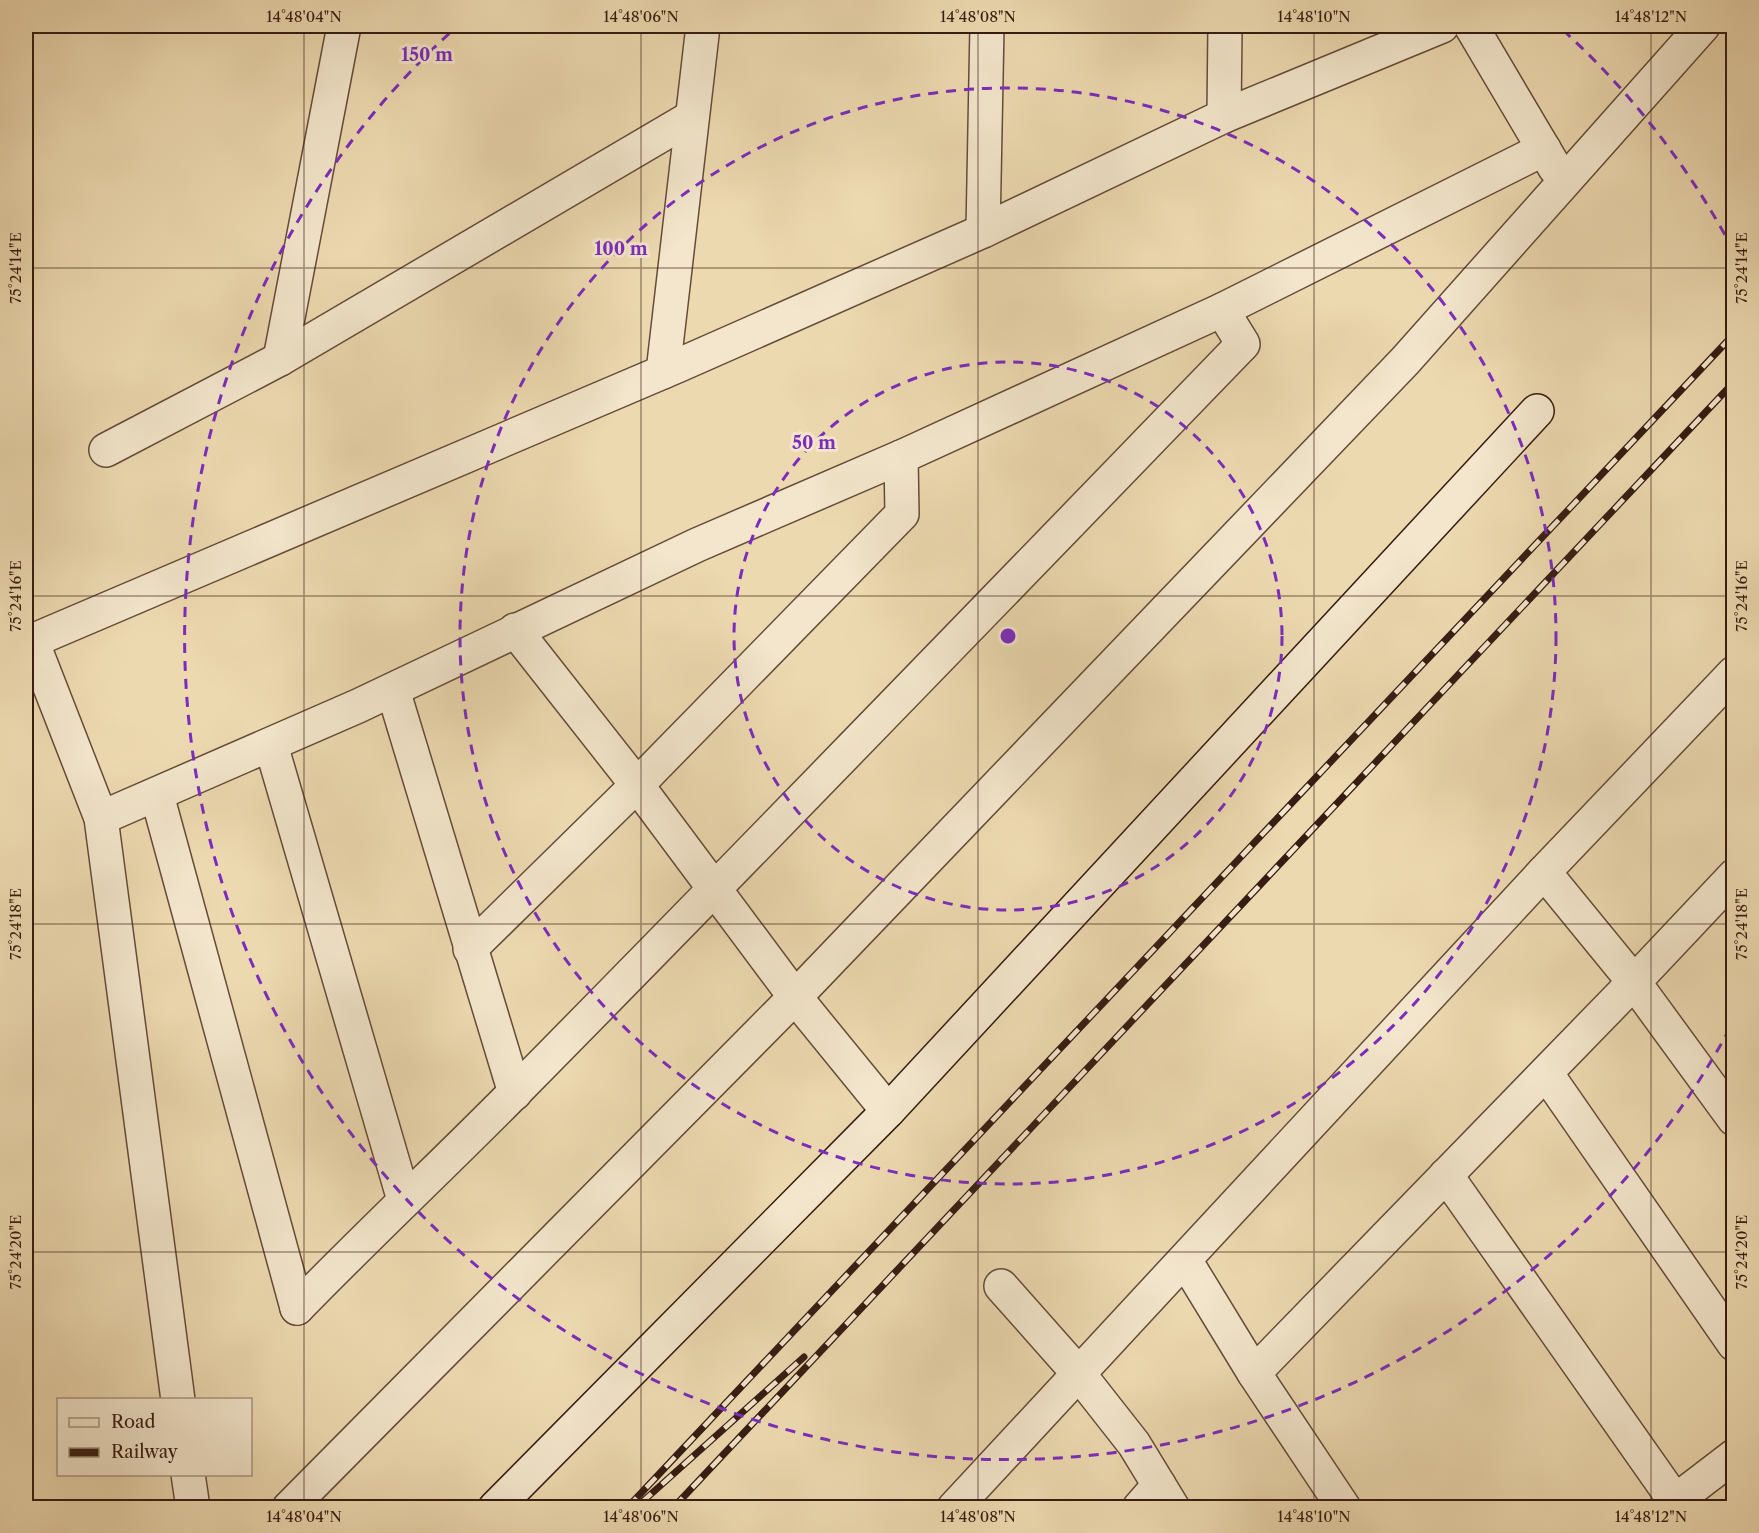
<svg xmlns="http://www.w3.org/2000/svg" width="1759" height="1533" viewBox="0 0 1759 1533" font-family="'Libre Caslon Text',serif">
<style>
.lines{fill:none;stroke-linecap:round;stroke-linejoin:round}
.street-casing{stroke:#644b3a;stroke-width:36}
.secondary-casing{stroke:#361c13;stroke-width:36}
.street{stroke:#f3e6cc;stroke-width:33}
.secondary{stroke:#f3e6cc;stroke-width:33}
.rail-casing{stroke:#361c13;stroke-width:7}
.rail{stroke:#f3e6cc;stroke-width:4.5;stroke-dasharray:14;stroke-linecap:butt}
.ticks{fill:none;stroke:#361c13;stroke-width:1.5;stroke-opacity:0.45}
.ring{fill:none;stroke:#7b2cbf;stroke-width:3;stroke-dasharray:10 8}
.centre{fill:#7b2cbf;stroke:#f3e6cc;stroke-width:3}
.ring-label{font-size:18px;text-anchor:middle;font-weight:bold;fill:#7b2cbf;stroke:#f3e6cc;stroke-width:6;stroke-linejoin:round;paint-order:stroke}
.neatline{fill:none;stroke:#361c13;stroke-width:2}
.ticks-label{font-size:15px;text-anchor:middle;fill:#361c13}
</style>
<rect width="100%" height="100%" fill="#edd9b0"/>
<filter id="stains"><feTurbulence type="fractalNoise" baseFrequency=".00333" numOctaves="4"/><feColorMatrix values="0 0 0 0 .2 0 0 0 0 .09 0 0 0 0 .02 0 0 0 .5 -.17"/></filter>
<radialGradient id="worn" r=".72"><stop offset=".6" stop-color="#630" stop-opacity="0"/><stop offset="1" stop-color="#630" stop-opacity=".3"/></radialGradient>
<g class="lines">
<defs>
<g id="street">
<polyline points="1471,26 1555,168"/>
<polyline points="1224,116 1225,26"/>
<polyline points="983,231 987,26"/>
<polyline points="280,359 344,26"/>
<polyline points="663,372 703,26"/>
<polyline points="106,450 280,359 692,117"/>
<polyline points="515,630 637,785 795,997 888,1111"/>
<polyline points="393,690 515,1093"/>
<polyline points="271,745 404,1200"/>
<polyline points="157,795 297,1308"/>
<polyline points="101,818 358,706 697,545 901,457 1222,310 1544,149"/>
<polyline points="1544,872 1634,982 1734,1119"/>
<polyline points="470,949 637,785 902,514 901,457"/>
<polyline points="1546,1073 1734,1344"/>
<polyline points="1446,1175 1680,1508"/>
<polyline points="1185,1260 1254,1373 1344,1508"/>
<polyline points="1001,1286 1079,1374 1134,1444 1173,1508"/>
<path d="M297 1308C370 1233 446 1162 519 1088 762 842 1002 593 1243 344L1222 310"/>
<polyline points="1254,1373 1634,982 1734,876"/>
<polyline points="178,1400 101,818 32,641 677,366 983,231 1224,116 1442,26"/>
<polyline points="188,1474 193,1508"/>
<polyline points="289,1508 795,997 1405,361 1703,26"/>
<polyline points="954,1508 1544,872 1734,673"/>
<polyline points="1139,1508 1159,1485"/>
<polyline points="1666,1508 1734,1456"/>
</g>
<polyline id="secondary" points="495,1508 888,1111 1537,411"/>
</defs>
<use href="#street" class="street-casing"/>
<use href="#secondary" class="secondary-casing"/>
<use href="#street" class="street"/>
<use href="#secondary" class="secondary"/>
<defs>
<g id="rail">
<polyline points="641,1503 804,1357"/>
<polyline points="627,1508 1734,334"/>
<polyline points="673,1508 1734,382"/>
</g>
</defs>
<use href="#rail" class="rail-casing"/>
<use href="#rail" class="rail"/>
</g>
<path class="ticks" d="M304 26V1508M641 26V1508M978 26V1508M1314 26V1508M1651 26V1508M26 268H1734M26 596H1734M26 924H1734M26 1252H1734"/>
<g class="ring">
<circle cx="1008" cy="636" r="274"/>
<circle cx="1008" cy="636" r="548"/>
<path d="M1730 1028A822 822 0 1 1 453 30M1563 30A822 822 0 0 1 1730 244"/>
</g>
<circle cx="1008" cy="636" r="9" class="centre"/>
<g class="ring-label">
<text x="427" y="61">150 m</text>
<text x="621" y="255">100 m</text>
<text x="814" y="449">50 m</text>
</g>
<rect width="1759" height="1533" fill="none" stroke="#edd9b0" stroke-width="66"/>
<rect x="57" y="1398" width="195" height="78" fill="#f3e6cc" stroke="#a79582" stroke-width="1.5"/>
<rect x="69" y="1418" width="30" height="9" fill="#f3e6cc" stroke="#a79582" stroke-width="1.5"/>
<text x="111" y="1428" font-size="18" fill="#361c13">Road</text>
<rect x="69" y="1448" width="30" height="9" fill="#361c13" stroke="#a79582" stroke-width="1.5"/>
<text x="111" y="1458" font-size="18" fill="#361c13">Railway</text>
<rect x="33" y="33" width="1693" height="1467" class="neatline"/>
<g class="ticks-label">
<text x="304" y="22">14°48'04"N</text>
<text x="641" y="22">14°48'06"N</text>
<text x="978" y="22">14°48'08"N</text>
<text x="1314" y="22">14°48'10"N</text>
<text x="1651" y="22">14°48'12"N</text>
<text transform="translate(1742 268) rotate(-90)" y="5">75°24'14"E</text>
<text transform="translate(16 268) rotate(-90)" y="5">75°24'14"E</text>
<text transform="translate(1742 596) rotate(-90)" y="5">75°24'16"E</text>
<text transform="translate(16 596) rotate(-90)" y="5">75°24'16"E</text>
<text transform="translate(1742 924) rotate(-90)" y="5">75°24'18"E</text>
<text transform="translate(16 924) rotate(-90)" y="5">75°24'18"E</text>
<text transform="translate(1742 1252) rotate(-90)" y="5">75°24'20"E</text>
<text transform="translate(16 1252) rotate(-90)" y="5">75°24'20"E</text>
<text x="304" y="1522">14°48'04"N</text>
<text x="641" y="1522">14°48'06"N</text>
<text x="978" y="1522">14°48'08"N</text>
<text x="1314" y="1522">14°48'10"N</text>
<text x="1651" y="1522">14°48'12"N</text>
</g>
<rect width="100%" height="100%" filter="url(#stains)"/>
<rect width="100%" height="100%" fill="url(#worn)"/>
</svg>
